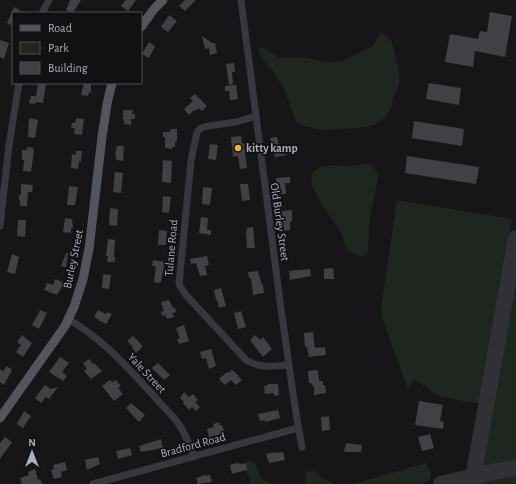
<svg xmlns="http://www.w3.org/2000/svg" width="516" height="484" viewBox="0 0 516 484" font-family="'Alegreya Sans',sans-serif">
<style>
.green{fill:#1e261f}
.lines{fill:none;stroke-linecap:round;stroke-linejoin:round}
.taxiway{stroke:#303135;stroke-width:16}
.building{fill:#404145}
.minor{stroke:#37383d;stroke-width:7}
.major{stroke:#53555c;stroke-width:9}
.poi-dot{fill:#f2b134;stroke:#111113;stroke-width:1.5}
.labels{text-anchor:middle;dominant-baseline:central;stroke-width:3.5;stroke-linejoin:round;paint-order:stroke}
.poi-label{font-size:12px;font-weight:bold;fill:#a8adb8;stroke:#111113;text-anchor:start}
.street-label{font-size:12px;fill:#a8adb8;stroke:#111113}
</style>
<rect width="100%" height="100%" fill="#161618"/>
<g class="green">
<polygon points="381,32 391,40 392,44 399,71 399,85 393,98 392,105 386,117 374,125 360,128 321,130 297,124 284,88 272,70 261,57 258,50 261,48 264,48 279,58 307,58 324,62 335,62 345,60 373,46"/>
<path d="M370 164 377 172 378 178 370 216 368 251 367 254 360 257C356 254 350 252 347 249 343 245 344 239 342 234 337 223 302 185 314 172 324 162 337 167 349 166 356 166 363 164 370 164Z"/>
<polygon points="397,200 512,219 481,404 473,402 466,402 435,395 425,386 413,379 410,388 407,387 382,317 381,309"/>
<polygon points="516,269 516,464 488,468 483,466 482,459"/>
<polygon points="250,461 256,464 261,478 271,484 251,484 245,467 246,463"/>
<polygon points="426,463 431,473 430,480 419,484 353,484"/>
<polygon points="308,471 314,471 320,477 331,482 332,484 305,484 305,475"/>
<polygon points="516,474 516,484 479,484 486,479"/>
</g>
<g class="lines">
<g class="taxiway">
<polyline points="441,484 492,472 516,468"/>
<polyline points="472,484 516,238"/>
</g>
</g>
<g class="building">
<polygon points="70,0 81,0 73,13 66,10"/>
<polygon points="126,0 136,0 128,11 121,6"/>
<polygon points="185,0 196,0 185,11 179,6"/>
<polygon points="14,7 20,10 19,13 13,13 13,26 7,23"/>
<polygon points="490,12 512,16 505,57 475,51 473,67 445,62 450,34 478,39 480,31 487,32"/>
<polygon points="169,15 177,21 168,32 161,27"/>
<polygon points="202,36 212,43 215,43 217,53 210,55 209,48 205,49"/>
<polygon points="0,40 9,43 4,59 0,57"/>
<polygon points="149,42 155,46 149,58 142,54"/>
<polygon points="234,63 235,72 232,72 233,84 229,85 226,64"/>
<polygon points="38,83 46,84 43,103 36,102 35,104 29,103 31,96 36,96"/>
<polygon points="84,83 91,83 91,93 89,92 88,96 81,95"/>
<polygon points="429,83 461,88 459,105 426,99"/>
<polygon points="236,85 238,99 230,100 229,91 225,91 225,86"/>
<polygon points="195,94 207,106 202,111 199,108 195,111 194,110 189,115 184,109 193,101 190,98"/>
<polygon points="123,110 133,110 132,114 135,114 135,119 131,119 131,125 124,124 124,119 123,119"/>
<polygon points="29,118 38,120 35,138 28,137"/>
<polygon points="76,118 84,119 82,135 74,134 75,128 71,128 72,123 75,123"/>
<polygon points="414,121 464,129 462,146 412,138"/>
<polygon points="172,129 177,129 177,140 176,142 175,142 175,147 172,147 172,149 165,148 165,137 163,137 163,132 170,132 170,130"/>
<polygon points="241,136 242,144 244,143 247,168 240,169 238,156 233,157 231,137"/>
<polygon points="277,137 279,146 281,145 282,148 285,147 287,155 275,157 270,138"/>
<polygon points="210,144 218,145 216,160 208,159"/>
<polygon points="117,146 124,146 123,161 116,160 116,155 115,155"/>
<polygon points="27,147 33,148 34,151 31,172 23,171 24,160 22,160 22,150 27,150"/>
<polygon points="76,151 82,151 81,162 79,161 78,169 71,168 72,154 75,155"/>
<polygon points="407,156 479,167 476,184 405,173"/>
<polygon points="163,160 172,161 171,183 162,182"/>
<polygon points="115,172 123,173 121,193 113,192"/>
<polygon points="290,177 290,183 285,183 286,194 280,194 279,189 277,189 276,178"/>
<polygon points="21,184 33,185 32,192 28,192 27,206 20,206 20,200 19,200 19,195 21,195"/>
<polygon points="240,184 248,184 250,200 242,201"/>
<polygon points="69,186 78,187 75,205 67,205"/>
<polygon points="203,187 212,188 210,205 202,204"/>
<polygon points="163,196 171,197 169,213 162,212"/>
<polygon points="110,208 118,209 117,226 109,225"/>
<polygon points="292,210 292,222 290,222 290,230 283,231 281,211"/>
<polygon points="201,217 208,218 207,230 211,230 211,235 199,233"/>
<polygon points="65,218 72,219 73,228 71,228 71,233 63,232"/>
<polygon points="18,220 26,220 25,237 17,236"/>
<polygon points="253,227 255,248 247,248 246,231 247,231 247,228"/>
<polygon points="159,230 167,231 166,245 158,245"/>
<polygon points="108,239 115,240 114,257 115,257 115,262 107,262 108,256 106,256"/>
<polygon points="66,253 68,253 66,267 61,266"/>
<polygon points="12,254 19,257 15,274 7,272"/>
<polygon points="207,256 209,265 205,266 207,275 200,276 196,263 191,264 190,259"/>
<polygon points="153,260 165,262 161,282 159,283 154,282 156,266 152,266"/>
<polygon points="333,268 334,279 324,279 324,269"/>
<polygon points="310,269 311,276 290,280 289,271"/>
<polygon points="258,271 262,285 263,285 264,293 253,295 251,278 249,278 248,272"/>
<polygon points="103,274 111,275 109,289 102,288"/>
<polygon points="55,279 64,283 57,295 44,290 47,283 53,285"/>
<polygon points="221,288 226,306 219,308 217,300 216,300 214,290"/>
<polygon points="169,300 173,308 175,308 176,312 172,313 174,317 167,319 165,315 162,316 161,312 164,311 161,302"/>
<polygon points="40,310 47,313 39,329 32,325"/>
<polygon points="98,310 106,314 107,312 112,314 106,324 98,320 98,319 94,317"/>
<polygon points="241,311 246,327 238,329 234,313"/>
<polygon points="184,325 189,341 179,344 177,339 180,339 176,328"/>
<polygon points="313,332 315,348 325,347 326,355 309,357 307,347 305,347 304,333"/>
<polygon points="22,335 32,343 23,357 16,352 21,345 17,342"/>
<polygon points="255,335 260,340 263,337 272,349 263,357 250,340"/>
<polygon points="133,336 143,346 136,353 132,348 133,347 127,341"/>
<polygon points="211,349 216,366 209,369 206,358 202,359 200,352"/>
<polygon points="60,357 69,363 62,372 67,376 63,381 49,372"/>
<polygon points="89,359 93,364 94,363 102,371 91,379 84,371 87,369 83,363"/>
<polygon points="158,363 170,375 164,380 152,368"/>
<polygon points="7,366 12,370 4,385 0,382 0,369 3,371"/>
<polygon points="232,370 239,376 238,376 242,380 236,385 231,380 225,385 219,379 227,372 228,373"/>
<polygon points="318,370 319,381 323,381 323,385 325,385 326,393 314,395 314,388 311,383 309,383 308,371"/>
<polygon points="110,380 112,382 116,380 121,386 118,388 123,394 114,401 102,386"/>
<polygon points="268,384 278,384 279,395 274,396 274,393 265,394 264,386 268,385"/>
<polygon points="45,385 51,389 58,387 49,399 46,397 41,403 35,398"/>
<polygon points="184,392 189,397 193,394 198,400 195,402 200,407 196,411 192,407 189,410 183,403 184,402 180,398"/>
<polygon points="419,401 443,405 440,421 444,422 443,429 415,425"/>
<polygon points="131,403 145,415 139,422 126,408"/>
<polygon points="278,410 280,418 265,422 265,420 260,421 258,414"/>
<polygon points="24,411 31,416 23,428 17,424"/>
<polygon points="329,416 330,430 322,431 321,417"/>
<polygon points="219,422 220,426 222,425 225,433 209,437 207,429 214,427 213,424"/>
<polygon points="430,434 434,448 422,451 418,437"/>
<polygon points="5,437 12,442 0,459 0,443"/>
<polygon points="161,439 163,448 141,452 139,446"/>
<polygon points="346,443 362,445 361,452 344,452"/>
<polygon points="130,448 132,455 118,459 116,451"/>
<polygon points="276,452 277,453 283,452 285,460 269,463 266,454"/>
<polygon points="98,457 100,464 87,470 85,460"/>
<polygon points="65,462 67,470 61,472 62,477 54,479 51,470 54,469 53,465"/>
<polygon points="237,463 241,464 246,463 247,470 232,474 230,465"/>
<polygon points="35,469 38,480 40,479 42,484 22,484 20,478 29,475 28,472"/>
<polygon points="205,475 205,476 210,475 212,482 198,484 196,478"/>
</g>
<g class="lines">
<g class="minor">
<path d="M241 0C255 103 267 206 281 309 288 355 293 401 302 447"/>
<polyline points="42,13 49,0"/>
<path d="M256 116 236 122 208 126 201 128 197 132 191 161 179 284 185 294 246 360C262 369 271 366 288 365"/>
<polyline points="0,226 9,145 19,83"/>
<path d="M68 319C103 339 127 367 154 396 162 406 173 415 180 426 186 435 190 446 194 457"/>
<polyline points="93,484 298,428"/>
</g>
<g class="major">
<polyline points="141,27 154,9 163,0"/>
<polyline points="0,418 65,326 74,307 83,279 89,249 102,137 107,104 112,83"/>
</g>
</g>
<circle class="poi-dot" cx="238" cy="148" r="4"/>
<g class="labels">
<g class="poi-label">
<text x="246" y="148">kitty kamp</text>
</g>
<g class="street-label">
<text transform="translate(280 222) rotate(82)">Old Burley Street</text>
<text transform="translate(171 248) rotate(-85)">Tulane Road</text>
<text transform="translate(73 259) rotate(-78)">Burley Street</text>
<text transform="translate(147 373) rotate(47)">Yale Street</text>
<text transform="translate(193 445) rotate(-15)">Bradford Road</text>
</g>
</g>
<rect x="12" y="12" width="130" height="72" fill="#111113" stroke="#4d4f55"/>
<rect x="20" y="25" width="20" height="6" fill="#53555c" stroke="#4d4f55"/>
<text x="48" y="32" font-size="12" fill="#a8adb8">Road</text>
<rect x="20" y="42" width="20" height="12" fill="#1e261f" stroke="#4d4f55"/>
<text x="48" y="52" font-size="12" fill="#a8adb8">Park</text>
<rect x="20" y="62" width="20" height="12" fill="#404145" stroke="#4d4f55"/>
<text x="48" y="72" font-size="12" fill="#a8adb8">Building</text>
<g transform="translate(32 452)" stroke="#111113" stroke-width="3" paint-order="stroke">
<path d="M0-3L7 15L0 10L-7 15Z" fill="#a8adb8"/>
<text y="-6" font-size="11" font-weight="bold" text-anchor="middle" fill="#a8adb8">N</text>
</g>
</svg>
